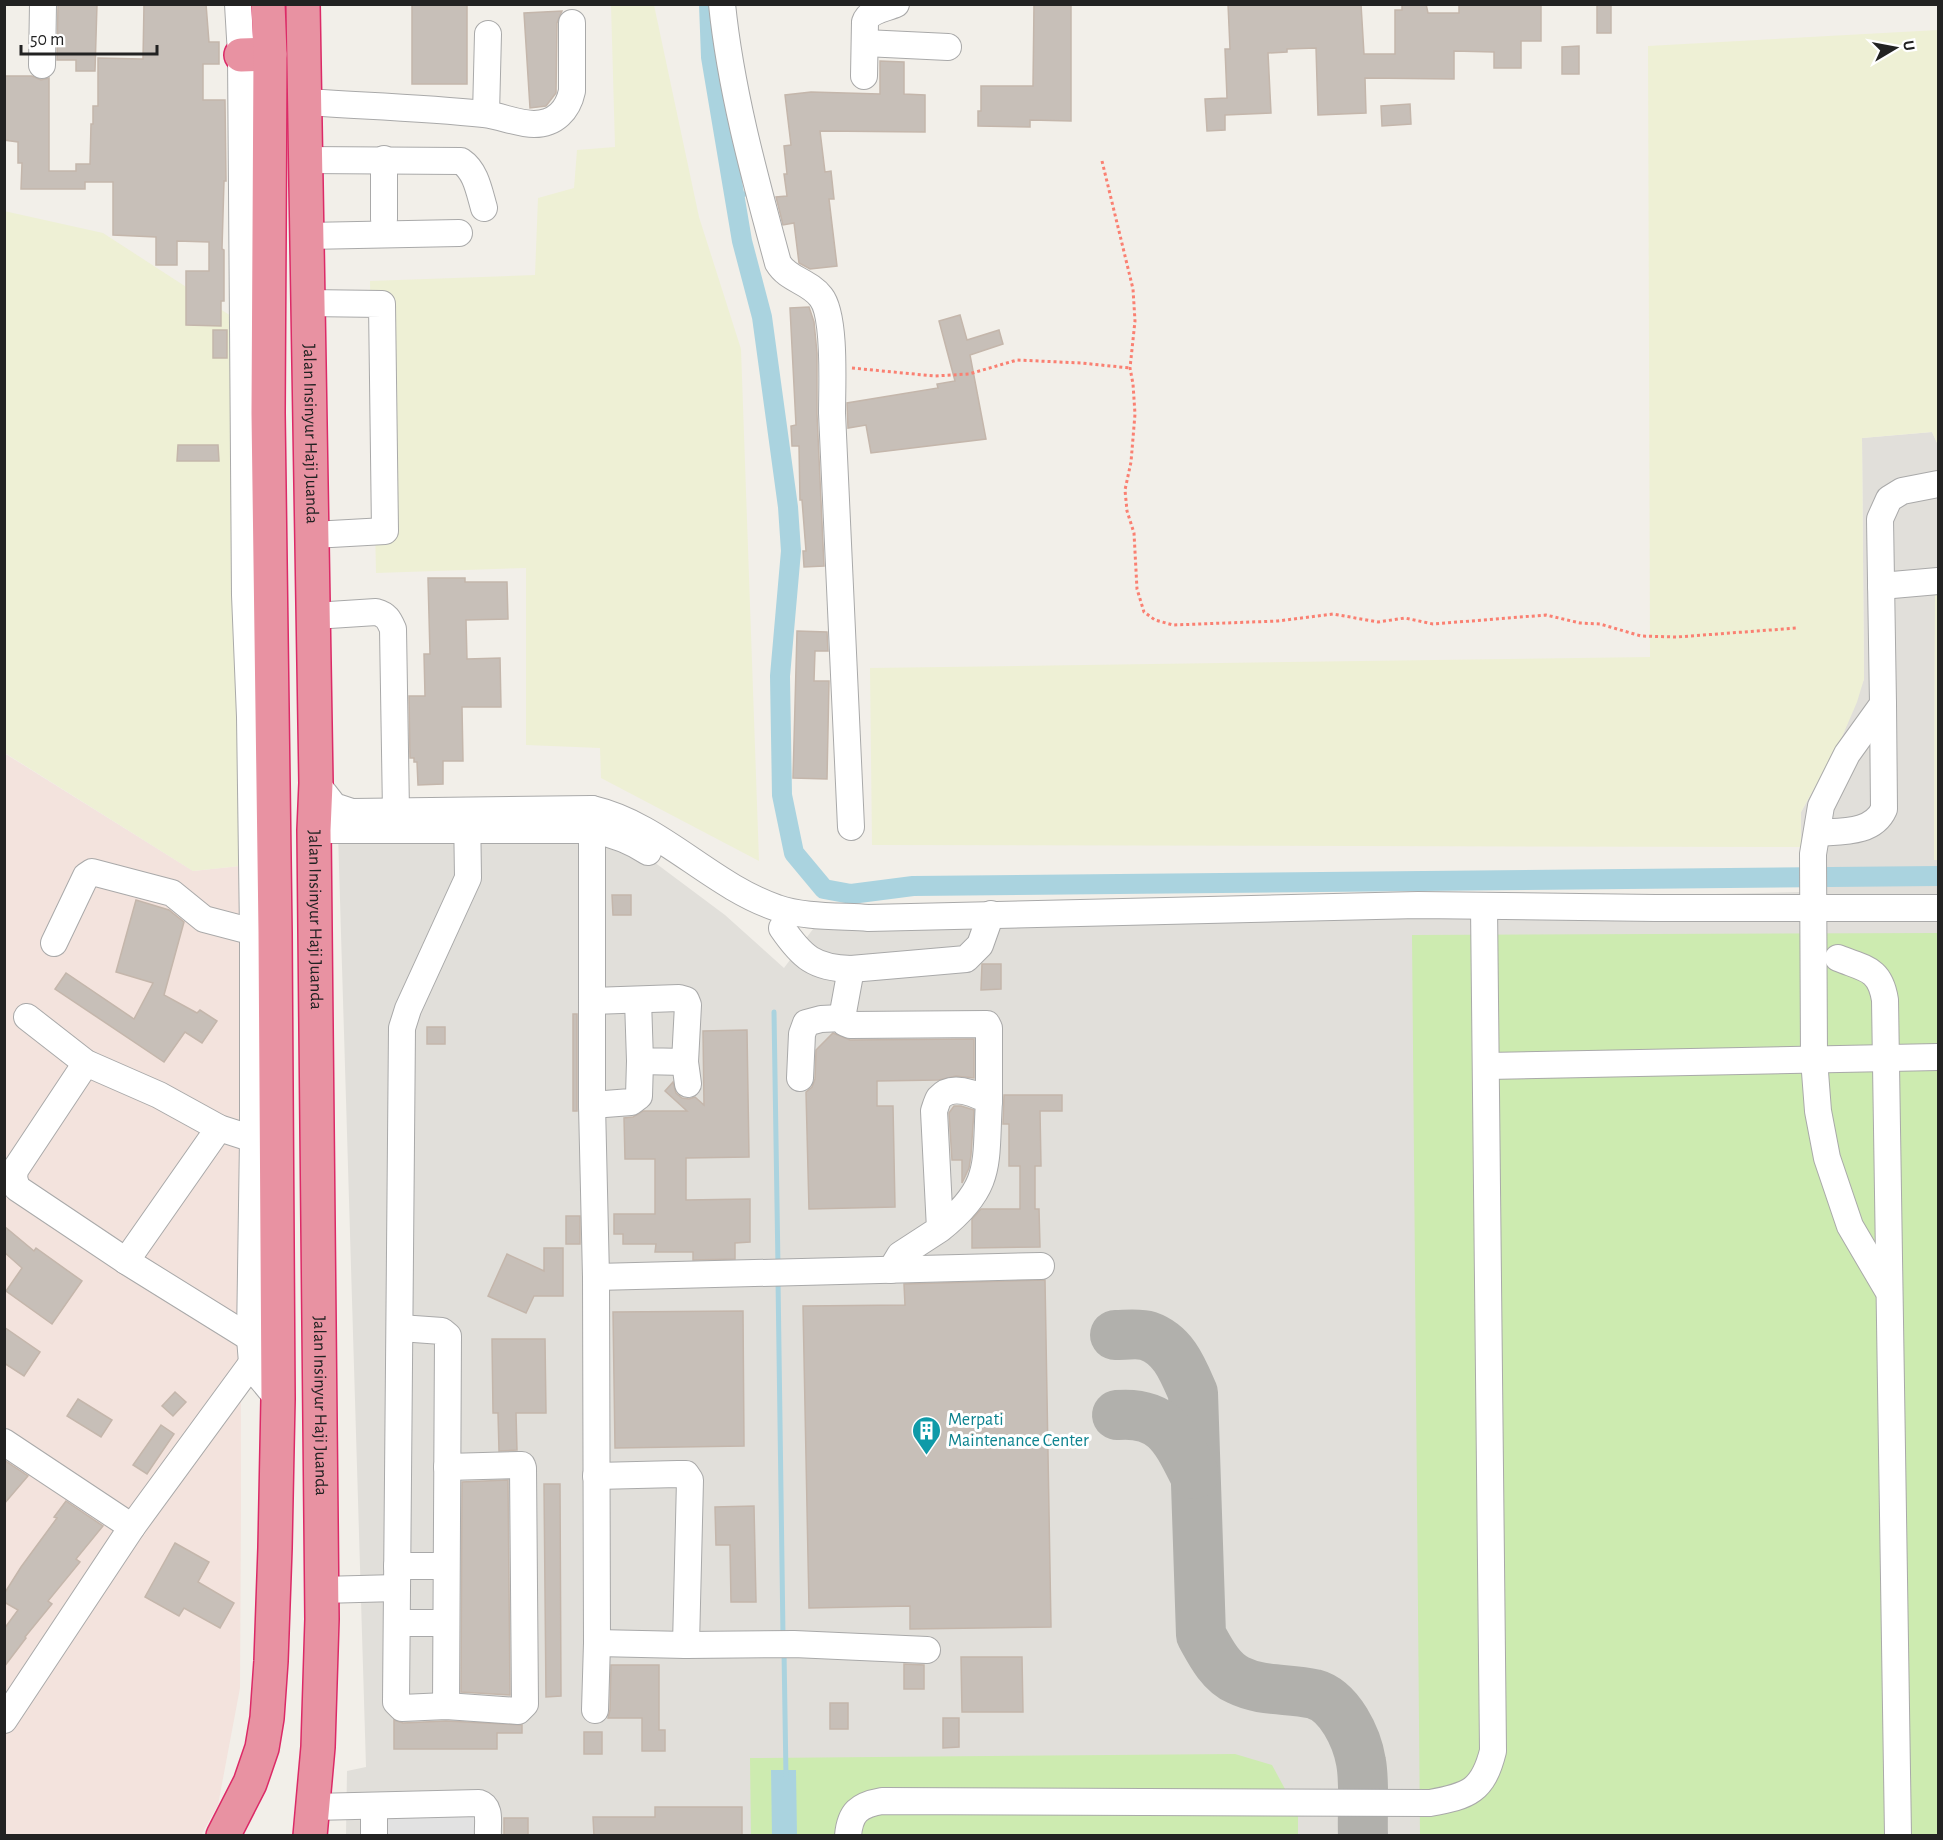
<svg xmlns="http://www.w3.org/2000/svg" width="1943" height="1840" viewBox="0 0 1943 1840" font-family="'Alegreya Sans',sans-serif">
<style>
.military{fill:#f3e3dd}
.airport{fill:#e1dfda}
.farmland{fill:#eef0d5}
.grass{fill:#cdebb0}
.parking{fill:#e2e2e2}
.water{fill:#aad3df}
.lines{fill:none;stroke-linecap:round;stroke-linejoin:round}
.stream{stroke:#aad3df;stroke-width:5}
.canal{stroke:#aad3df;stroke-width:20}
.taxiway{stroke:#b1b0ac;stroke-width:50}
.building{fill:#c7bfb8;stroke:#c4b6ab;stroke-width:1.5}
.minor-casing{stroke:#a9a9a9;stroke-width:28}
.highway-casing{stroke:#dc2a67;stroke-width:36}
.path{stroke:#fa8072;stroke-width:3;stroke-dasharray:3 3;stroke-linecap:butt}
.minor{stroke:#fff;stroke-width:26}
.highway{stroke:#e892a2;stroke-width:33}
.labels{text-anchor:middle;dominant-baseline:central;stroke-width:6;stroke-linejoin:round;paint-order:stroke}
.street-label{font-size:18px;fill:#222;stroke:#fff}
.culture-label{font-size:18px;fill:#0d838f;stroke:#fff;text-anchor:start}
</style>
<rect width="100%" height="100%" fill="#f2efe9"/>
<polygon class="military" points="4,753 193,871 240,866 241,1504 240,1688 218,1805 201,1835 5,1835"/>
<polygon class="airport" points="1932,432 1938,445 1938,593 1935,594 1934,860 1938,860 1938,1835 346,1835 347,1771 366,1767 338,833 593,835 646,856 725,915 784,968 813,929 1418,916 1418,901 1800,892 1801,812 1839,744 1864,679 1862,438"/>
<g class="farmland">
<polygon points="611,5 654,5 699,217 741,349 759,861 601,778 600,748 526,745 526,568 376,573 370,281 535,275 538,198 574,188 577,150 615,147"/>
<polygon points="1938,30 1938,445 1932,432 1862,438 1864,679 1857,702 1839,744 1801,812 1801,847 872,845 870,668 1650,657 1648,46"/>
<polygon points="4,211 103,233 234,318 240,866 193,871 5,753"/>
<polygon points="1938,593 1938,860 1934,860 1935,594"/>
</g>
<g class="grass">
<polygon points="1938,933 1938,1835 1420,1835 1412,935"/>
<polygon points="1235,1754 1272,1765 1298,1813 1298,1835 751,1835 750,1758"/>
</g>
<polygon class="parking" points="490,1796 491,1835 364,1836 364,1797"/>
<polygon class="water" points="771,1770 796,1770 797,1835 772,1835"/>
<g class="lines">
<g class="stream">
<polyline points="735,197 751,192"/>
<polyline points="774,1012 778,1267"/>
<polyline points="778,1279 783,1636"/>
<polyline points="784,1651 786,1777"/>
</g>
<polyline class="canal" points="709,4 711,57 742,241 762,317 788,507 791,551 780,676 782,795 794,853 824,889 851,894 913,886 1938,876"/>
<g class="taxiway">
<path d="M1115 1335C1125 1335 1139 1333 1148 1336 1174 1345 1183 1370 1193 1393L1201 1635C1210 1651 1220 1672 1238 1680 1262 1692 1288 1688 1314 1694 1340 1701 1357 1738 1361 1762 1365 1783 1362 1814 1363 1836"/>
<path d="M1117 1415C1164 1411 1176 1438 1194 1474"/>
</g>
</g>
<g class="building">
<polygon points="58,4 97,4 95,71 76,71 76,60 57,60"/>
<polygon points="144,4 206,4 209,42 219,42 219,64 203,64 203,100 225,100 226,181 224,181 222,249 224,250 224,301 221,301 221,326 186,325 186,271 209,271 209,242 177,241 177,265 156,265 156,237 113,235 113,182 85,182 85,189 21,189 22,163 18,163 18,142 4,140 4,76 32,76 41,80 49,78 49,171 76,171 76,164 90,164 91,124 93,124 93,106 98,106 98,58 143,59"/>
<rect x="412" y="4" width="55" height="80"/>
<polygon points="1034,4 1071,5 1071,121 1030,120 1030,127 978,126 978,111 981,111 981,86 1033,86"/>
<polygon points="1228,4 1361,4 1364,54 1395,54 1395,10 1402,10 1402,4 1426,4 1428,13 1459,13 1459,4 1541,4 1541,41 1521,41 1521,68 1494,68 1494,52 1454,51 1454,79 1365,78 1366,113 1318,115 1316,48 1287,49 1287,52 1268,53 1271,113 1225,115 1225,130 1207,131 1205,99 1227,98 1225,49 1230,49"/>
<rect x="1597" y="4" width="14" height="29"/>
<polygon points="562,11 557,23 556,93 546,106 530,108 524,13"/>
<polygon points="1579,46 1579,74 1562,74 1562,47"/>
<polygon points="880,61 904,62 904,94 925,95 925,132 820,131 825,172 831,171 834,199 829,199 837,266 810,269 799,263 794,223 783,225 776,197 787,196 784,174 787,174 784,146 791,145 785,95 811,92 880,94"/>
<polygon points="1410,104 1411,124 1382,126 1381,106"/>
<polygon points="809,307 814,322 817,353 817,414 824,566 804,567 803,551 806,551 802,500 800,500 799,446 792,446 791,426 796,425 790,308"/>
<polygon points="960,315 967,340 999,330 1003,344 970,355 986,439 871,453 866,425 848,428 847,403 938,388 937,384 955,381 939,321"/>
<rect x="213" y="330" width="14" height="28"/>
<polygon points="178,445 218,445 219,461 177,461"/>
<polygon points="428,578 465,578 465,582 507,582 508,619 466,620 467,659 500,658 501,707 462,707 463,761 443,761 443,784 418,785 417,762 414,762 414,758 410,758 409,696 425,696 424,654 430,654"/>
<polygon points="797,631 827,632 828,651 815,651 814,681 829,681 827,779 793,778"/>
<polygon points="612,895 631,895 631,915 613,915"/>
<polygon points="136,900 169,910 184,922 164,995 197,1013 200,1010 217,1021 202,1043 185,1032 164,1062 55,989 66,973 134,1019 153,983 116,972"/>
<polygon points="982,964 1001,964 1001,989 981,990"/>
<rect x="573" y="1014" width="4" height="97"/>
<rect x="427" y="1027" width="18" height="17"/>
<polygon points="747,1030 749,1157 686,1158 686,1200 750,1199 750,1242 735,1243 735,1259 693,1260 693,1252 655,1252 656,1244 623,1244 623,1234 614,1234 614,1214 655,1214 655,1159 625,1159 624,1118 633,1117 643,1111 687,1111 665,1091 673,1082 676,1093 682,1098 689,1099 695,1097 704,1105 703,1031"/>
<polygon points="833,1033 850,1040 974,1039 974,1078 956,1076 939,1080 877,1081 877,1106 893,1106 895,1207 809,1209 806,1092 812,1087 815,1079 816,1050"/>
<polygon points="1004,1095 1062,1095 1062,1111 1040,1111 1041,1166 1035,1166 1035,1209 1039,1209 1040,1247 972,1248 972,1219 981,1209 1020,1209 1020,1166 1009,1166 1009,1124 1003,1124"/>
<polygon points="954,1106 961,1106 974,1110 971,1155 969,1168 962,1183 962,1160 952,1160 949,1113"/>
<rect x="566" y="1216" width="14" height="28"/>
<polygon points="4,1226 34,1251 36,1248 82,1281 52,1324 6,1291 22,1268 4,1252"/>
<polygon points="544,1248 563,1248 563,1296 534,1296 526,1313 488,1296 507,1254 544,1271"/>
<polygon points="1045,1280 1051,1627 910,1629 910,1606 809,1608 803,1306 905,1305 904,1284"/>
<polygon points="743,1311 744,1446 615,1448 613,1312"/>
<polygon points="4,1327 40,1352 24,1376 4,1363"/>
<polygon points="492,1339 545,1339 546,1413 516,1413 517,1450 499,1451 498,1413 493,1413"/>
<polygon points="175,1392 186,1402 173,1416 162,1406"/>
<polygon points="78,1399 112,1420 101,1437 67,1416"/>
<polygon points="161,1425 174,1434 147,1474 133,1465"/>
<polygon points="4,1460 28,1476 4,1504"/>
<polygon points="508,1480 510,1695 461,1692 462,1482"/>
<polygon points="544,1484 560,1484 561,1696 546,1697"/>
<polygon points="66,1501 103,1526 76,1559 80,1562 48,1601 52,1604 25,1637 26,1638 4,1667 4,1629 18,1610 4,1602 4,1594 21,1567 57,1518 54,1517"/>
<polygon points="754,1506 756,1602 731,1602 730,1545 716,1545 715,1507"/>
<polygon points="175,1543 209,1562 198,1582 234,1603 220,1628 184,1608 179,1616 145,1597"/>
<polygon points="961,1657 1022,1657 1023,1712 962,1712"/>
<polygon points="904,1664 924,1665 924,1689 904,1689"/>
<polygon points="611,1665 659,1665 659,1730 665,1730 665,1751 642,1751 642,1718 608,1718 610,1710"/>
<rect x="830" y="1703" width="18" height="26"/>
<polygon points="943,1718 959,1718 959,1747 943,1748"/>
<polygon points="394,1720 403,1723 446,1721 522,1725 522,1733 497,1733 497,1749 394,1749"/>
<rect x="584" y="1732" width="18" height="22"/>
<polygon points="655,1807 742,1807 742,1836 594,1836 593,1817 655,1817"/>
<rect x="504" y="1818" width="24" height="18"/>
</g>
<g class="lines">
<defs>
<g id="minor">
<polyline points="238,4 241,55 245,595 250,717 253,931 253,1139 250,1338 252,1363 259,1376 278,1399"/>
<path d="M722 4C731 92 755 178 778 263 788 280 809 281 821 297 836 316 832 387 832 413L851 827"/>
<polyline points="865,43 948,47"/>
<polyline points="42,65 43,4"/>
<path d="M864 76 865 22C869 10 885 9 896 4"/>
<path d="M305 102C365 106 425 108 484 114 501 116 518 124 534 124 555 124 568 110 572 91V23"/>
<polyline points="486,114 488,34"/>
<polyline points="384,159 384,219"/>
<path d="M305 160 461 161C476 171 479 191 484 208"/>
<polyline points="307,236 459,233"/>
<polyline points="308,303 382,304 385,531 313,535"/>
<polyline points="1881,586 1938,581"/>
<path d="M314 616 376 612C387 615 389 620 393 629L396 812"/>
<path d="M316 783 334 806 352 812 592 809C661 825 710 885 777 908 801 917 841 916 868 918L1418 905 1655 908H1938"/>
<polyline points="592,809 592,1105 596,1277 597,1643 595,1710"/>
<path d="M314 830H593C613 834 630 840 648 852"/>
<path d="M1817 833C1841 831 1873 834 1884 809L1883 704"/>
<path d="M782 928C802 957 814 968 851 969L966 959 980 945 991 914"/>
<polyline points="54,943 86,876 92,872 172,893 204,919 269,936"/>
<path d="M1838 958C1865 969 1880 968 1885 1000L1898 1836"/>
<polyline points="851,969 842,1018 845,1023 850,1025 987,1024 989,1028 989,1101"/>
<polyline points="638,1000 640,1061 685,1062"/>
<polyline points="592,1001 679,998 686,1000 688,1005 685,1062 688,1084"/>
<polyline points="27,1017 86,1063 159,1095 219,1128 253,1139"/>
<polyline points="86,1063 15,1170 14,1178 17,1188 126,1261 250,1338"/>
<polyline points="1487,1066 1938,1057"/>
<polyline points="800,1078 802,1034 806,1023 821,1019 842,1018"/>
<polyline points="592,1105 631,1102 639,1096 640,1061"/>
<polyline points="126,1261 219,1128"/>
<path d="M891 1270 900 1255 940 1229 934 1111C935 1108 937 1101 939 1098 952 1083 976 1094 989 1101 985 1163 994 1186 940 1229"/>
<polyline points="596,1277 1041,1266"/>
<polyline points="1887,1289 1850,1226 1827,1158 1818,1111 1814,1059 1813,854 1821,806 1847,754 1883,704 1880,519 1889,499 1902,491 1938,484"/>
<polyline points="400,1328 442,1331 448,1336 446,1706"/>
<polyline points="4,1442 132,1527"/>
<polyline points="447,1467 519,1465 522,1465 523,1468 525,1704 518,1711 446,1706 402,1708 396,1702 402,1028 408,1009 468,878 467,811"/>
<polyline points="596,1476 678,1474 686,1474 690,1480 686,1645"/>
<polyline points="397,1566 446,1566"/>
<polyline points="321,1590 397,1588"/>
<polyline points="398,1623 446,1623"/>
<polyline points="597,1643 686,1645 794,1644 927,1650"/>
<polyline points="4,1720 132,1527 252,1363"/>
<polyline points="374,1806 374,1836"/>
<path d="M313 1807 479 1803C492 1807 487 1824 488 1836"/>
<path d="M848 1836C850 1812 859 1805 882 1801L1430 1803C1469 1796 1483 1791 1493 1751L1484 906"/>
</g>
<g id="highway">
<path id="s1" d="M303 4 316 783 314 830 322 1619 318 1747 310 1836"/>
<polyline points="241,55 270,54"/>
<polyline points="223,1836 250,1783 262,1748 267,1718 271,1661 275,1548 278,1399 275,932 268,413 270,54 268,4"/>
</g>
</defs>
<use href="#minor" class="minor-casing"/>
<use href="#highway" class="highway-casing"/>
<g class="path">
<polyline points="1102,161 1133,289 1135,321 1130,368 1133,384 1135,414 1131,462 1125,490 1127,511 1134,533 1137,589 1144,612 1155,620 1173,625 1278,621 1333,614 1378,622 1405,618 1433,624 1546,615 1580,623 1600,624 1641,636 1677,637 1797,628"/>
<polyline points="852,368 934,376 969,374 1017,360 1081,363 1130,368"/>
</g>
<use href="#minor" class="minor"/>
<use href="#highway" class="highway"/>
</g>
<defs>
<symbol id="building-pin" viewBox="-11 -11 22 30"><path d="M0 17L-7.5 6A9.5 9.5 0 1 1 7.5 6Z" fill="#0f9aa8" stroke="#fff"/><path d="M-4-6H4V6H1V3H-1V6H-4ZM-2.5-4.3h1.7v1.8h-1.7ZM.8-4.3h1.7v1.8H.8ZM-2.5-1h1.7V.8h-1.7ZM.8-1h1.7V.8H.8Z" fill="#fff"/></symbol>
</defs>
<g fill-rule="evenodd">
<use href="#building-pin" x="910" y="1414" width="33" height="45"/>
</g>
<g class="labels">
<g class="street-label">
<text stroke="none"><textPath href="#s1" startOffset="430">Jalan Insinyur Haji Juanda</textPath></text>
<text stroke="none"><textPath href="#s1" startOffset="916">Jalan Insinyur Haji Juanda</textPath></text>
<text stroke="none"><textPath href="#s1" startOffset="1402">Jalan Insinyur Haji Juanda</textPath></text>
</g>
<g class="culture-label">
<text x="948" y="1420">Merpati<tspan x="948" dy="21">Maintenance Center</tspan></text>
</g>
</g>
<rect width="1943" height="1840" fill="none" stroke="#222222" stroke-width="12"/>
<g transform="translate(1895 48) rotate(80)" stroke="#ffffff" stroke-width="4.5" paint-order="stroke">
<path d="M0-4.5L10 22L0 15L-10 22Z" fill="#222222"/>
<text y="-9" font-size="16" font-weight="bold" text-anchor="middle" fill="#222222">U</text>
</g>
<path d="M21 45v9h136v-9" fill="none" stroke="#222222" stroke-width="3"/>
<text x="30" y="45" font-size="18" fill="#222222" stroke="#ffffff" stroke-width="4.5" paint-order="stroke">50 m</text>
</svg>
